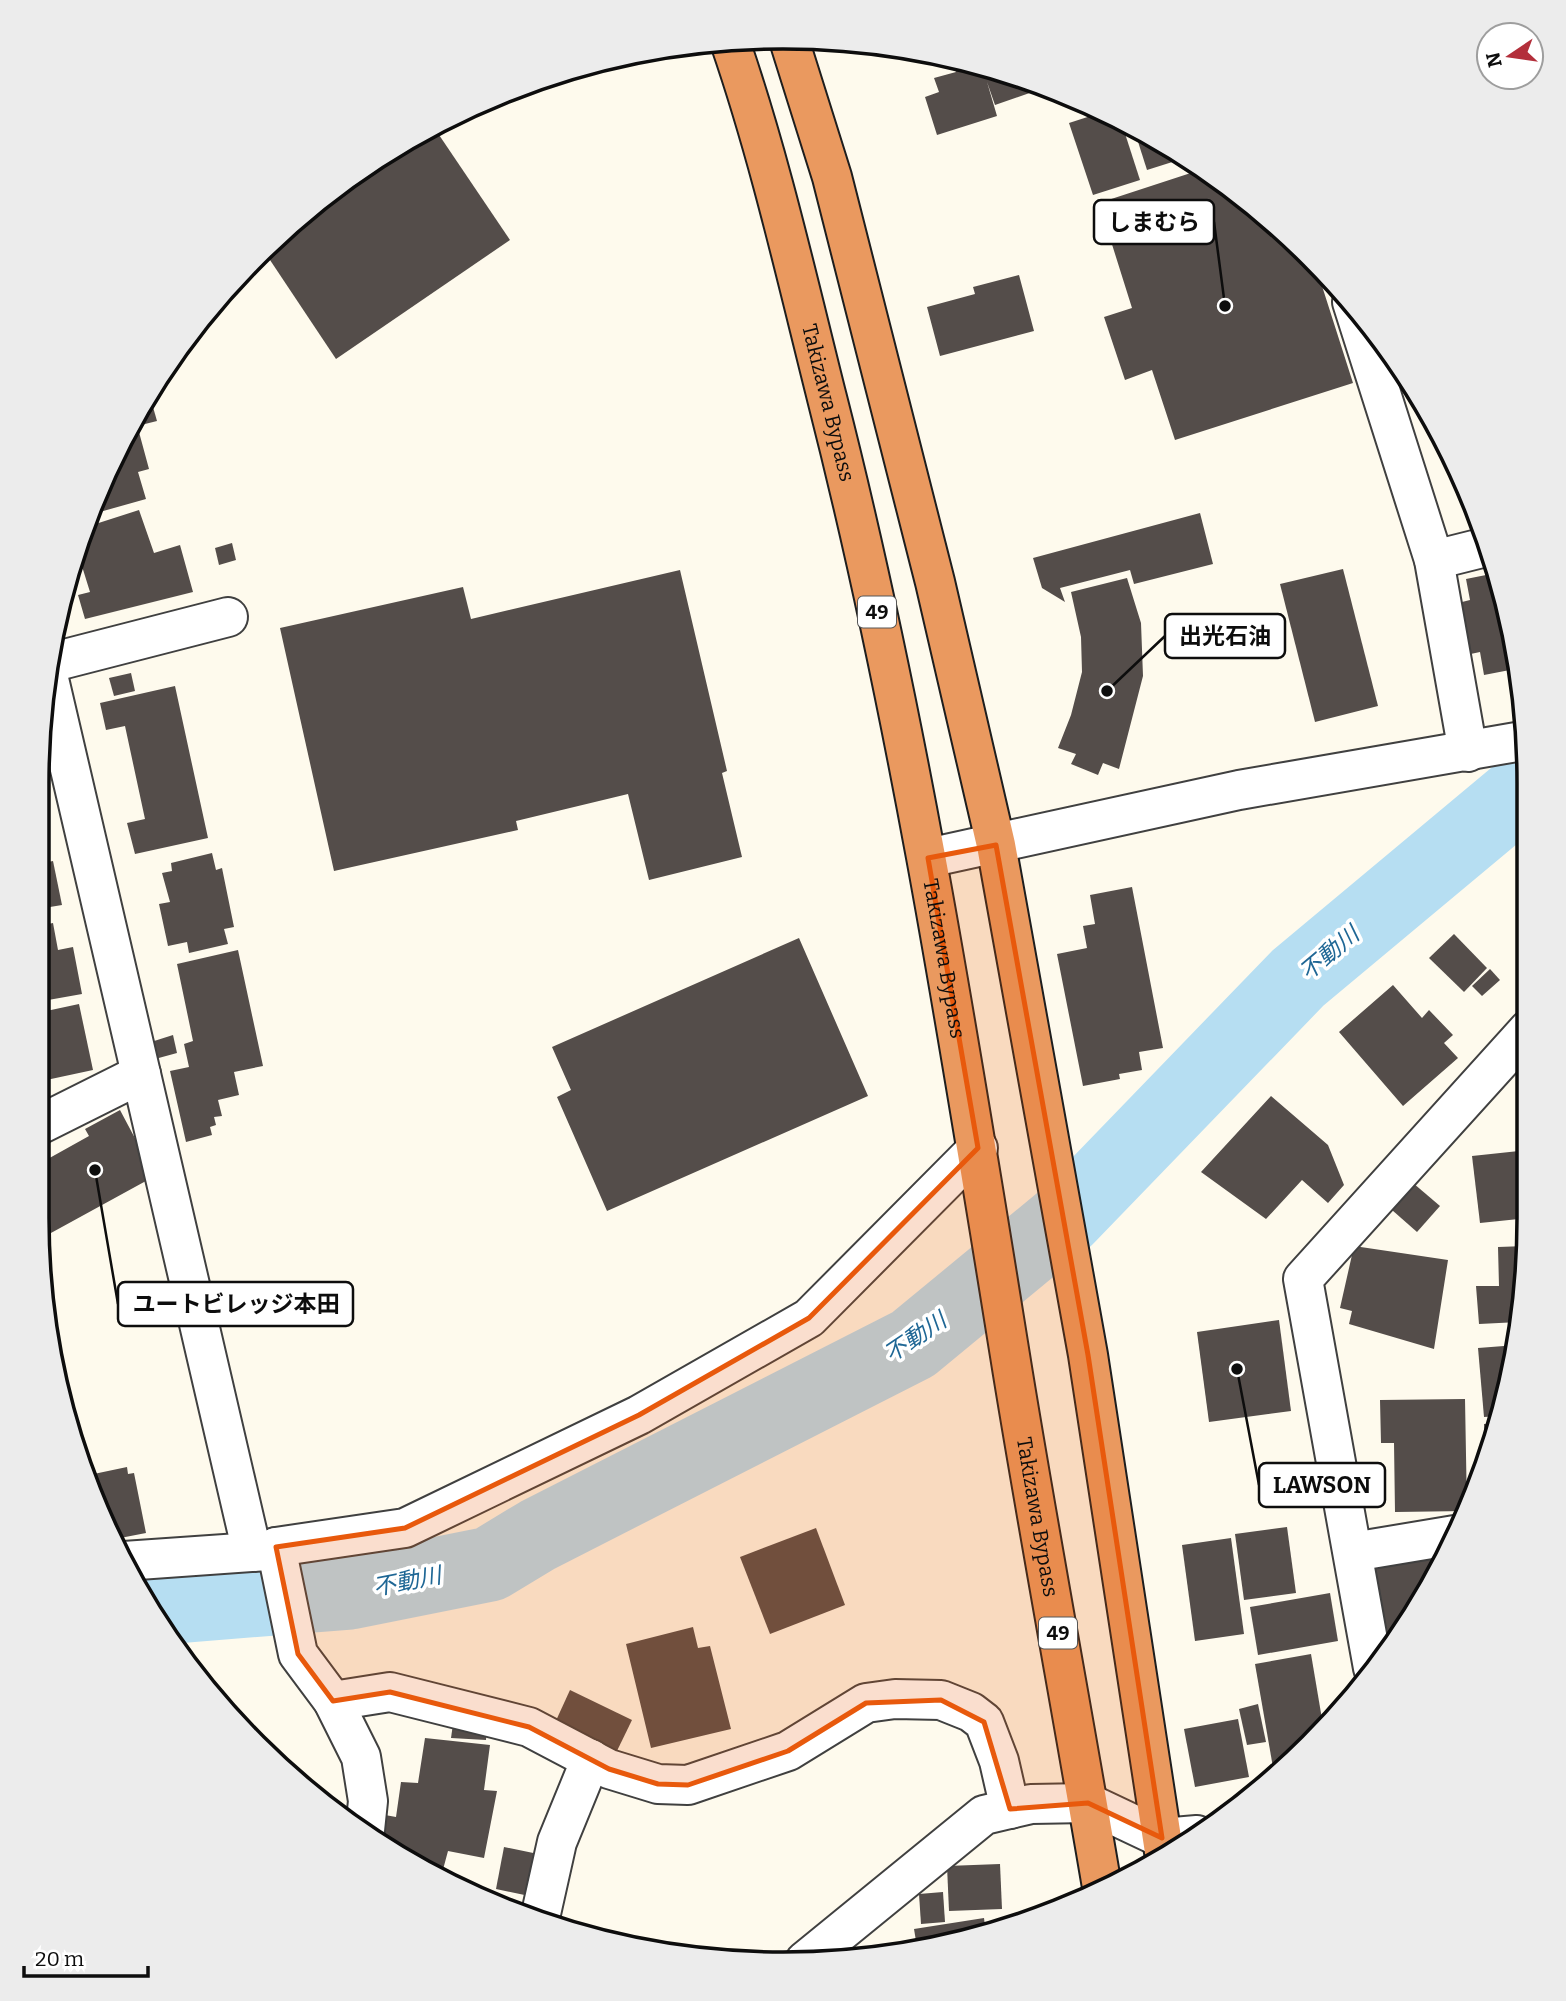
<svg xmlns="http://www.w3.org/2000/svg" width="1566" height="2001" viewBox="0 0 1566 2001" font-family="Bitter,'Noto Sans JP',serif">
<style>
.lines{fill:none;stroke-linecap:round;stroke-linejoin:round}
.river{stroke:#b6def2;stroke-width:75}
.building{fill:#544d4a}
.minor-casing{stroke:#404040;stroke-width:42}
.highway-casing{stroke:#1e1e1e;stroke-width:42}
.minor{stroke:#fff;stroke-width:38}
.highway{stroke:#ea995f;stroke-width:38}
.marked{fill:#e8590c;fill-opacity:0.2;stroke:#e8590c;stroke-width:5;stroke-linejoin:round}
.labels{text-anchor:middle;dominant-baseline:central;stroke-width:7;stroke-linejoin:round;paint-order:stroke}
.shield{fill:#fff;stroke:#565656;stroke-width:2}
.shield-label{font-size:19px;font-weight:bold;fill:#0d0d0d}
.street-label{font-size:21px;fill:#0d0d0d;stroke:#fff}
.water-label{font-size:23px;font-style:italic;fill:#1f6795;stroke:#fff}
.rim{fill:none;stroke:#0d0d0d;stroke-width:3.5}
.leader{fill:none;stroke:#0d0d0d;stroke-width:2.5}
.callout-dot{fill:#0d0d0d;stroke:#fff;stroke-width:2.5}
.callout{fill:#fff;stroke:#0d0d0d;stroke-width:2.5}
.callout-label{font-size:23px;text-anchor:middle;font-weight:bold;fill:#0d0d0d}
</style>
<rect width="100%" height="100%" fill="#fefaed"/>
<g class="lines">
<polyline class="river" points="149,1608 350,1592 490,1564 538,1535 913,1344 1067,1217 1298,978 1528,786"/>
</g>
<g class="building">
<polygon points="969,61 981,64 983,70 990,67 1044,88 995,105 987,82 997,116 937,135 925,97 939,92 934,78 956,72 953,66"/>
<polygon points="1106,111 1120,118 1140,180 1093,195 1069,123"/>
<polygon points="433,126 510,240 336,359 264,251 291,222 410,137"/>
<polygon points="1133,126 1185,158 1147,170"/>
<polygon points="1203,169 1237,191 1315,264 1353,383 1175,440 1152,370 1125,380 1104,317 1132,308 1099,203"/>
<polygon points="1019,275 1034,331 940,356 927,307 975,294 973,287"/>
<polygon points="1389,353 1411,385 1399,389"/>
<polygon points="153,407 157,421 141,425 137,412"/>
<polygon points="136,421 149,469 138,472 146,499 89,515 131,423"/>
<polygon points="139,510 154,553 180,545 193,592 85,619 78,595 90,592 76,547 83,528"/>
<polygon points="1200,513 1213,564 1134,584 1130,570 1060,588 1065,602 1042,588 1033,558"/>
<polygon points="232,543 236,560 219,565 215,548"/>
<polygon points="1343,569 1378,706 1315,722 1280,584"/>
<polygon points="680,570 727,771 722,773 742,857 649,880 628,794 516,821 518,830 334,871 280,628 463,587 471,619"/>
<polygon points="1496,573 1515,669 1484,675 1480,652 1466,655 1454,604 1470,600 1466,579"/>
<polygon points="1127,578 1141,623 1143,676 1119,769 1103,763 1098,775 1071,764 1076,754 1058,748 1071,715 1082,672 1081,637 1071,592"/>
<polygon points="131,673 135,691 114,696 109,678"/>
<polygon points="175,686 208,838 135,854 127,823 145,819 125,726 106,730 100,703"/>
<polygon points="212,853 216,870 222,868 234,927 224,929 228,944 189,953 187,942 168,946 159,904 170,902 162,873 172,871 171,863"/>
<polygon points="53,861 62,905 38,909 38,864"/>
<polygon points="1132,887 1163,1048 1139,1052 1142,1070 1119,1074 1120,1079 1083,1086 1057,954 1087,948 1083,926 1095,924 1090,895"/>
<polygon points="53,923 58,950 73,947 82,994 37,1002 38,926"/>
<polygon points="1454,934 1487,968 1464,992 1429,958"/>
<polygon points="799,938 868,1096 607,1211 557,1097 571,1090 552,1047"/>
<polygon points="238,950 263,1066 234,1072 239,1095 218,1100 222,1116 214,1117 216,1125 210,1127 212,1135 186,1142 170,1071 189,1067 184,1044 193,1041 177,964"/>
<polygon points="1490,969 1500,980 1482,996 1472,986"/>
<polygon points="1393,985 1422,1018 1429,1010 1453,1035 1444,1043 1458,1058 1403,1106 1339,1032"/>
<polygon points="79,1004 93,1070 37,1082 37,1013"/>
<polygon points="173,1035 177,1053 155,1059 151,1042"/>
<polygon points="1271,1096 1328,1145 1344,1185 1328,1203 1302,1180 1266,1219 1201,1172"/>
<polygon points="120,1110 155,1176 40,1239 37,1165 89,1136 85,1129"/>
<polygon points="1529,1150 1529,1218 1480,1223 1472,1156"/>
<polygon points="1413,1183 1440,1206 1417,1232 1392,1210"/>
<polygon points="1354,1246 1448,1260 1434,1349 1349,1324 1352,1311 1340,1308"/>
<polygon points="1527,1246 1519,1322 1479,1324 1476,1286 1499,1286 1498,1247"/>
<polygon points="1279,1320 1291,1411 1209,1422 1197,1332"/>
<polygon points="1517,1345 1515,1363 1499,1416 1484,1417 1478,1348"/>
<polygon points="1465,1399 1467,1511 1395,1512 1394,1443 1381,1443 1380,1400"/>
<polygon points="1497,1423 1486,1460 1485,1460 1484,1424"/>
<polygon points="127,1467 128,1474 134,1473 146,1533 115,1539 89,1475"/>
<polygon points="1287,1527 1296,1593 1244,1600 1235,1534"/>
<polygon points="816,1528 845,1605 770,1634 740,1557"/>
<polygon points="1231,1538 1244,1634 1195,1641 1182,1545"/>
<polygon points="1434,1557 1436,1571 1403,1633 1386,1652 1372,1567"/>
<polygon points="1330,1593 1338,1641 1258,1655 1250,1607"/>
<polygon points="693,1627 698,1648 710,1646 731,1729 651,1748 626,1644"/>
<polygon points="1311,1654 1323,1725 1275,1779 1255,1664"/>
<polygon points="570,1690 632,1720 615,1755 554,1725"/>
<polygon points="1258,1704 1266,1742 1247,1745 1239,1709"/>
<polygon points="1238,1719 1249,1777 1195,1787 1184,1729"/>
<polygon points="453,1724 487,1727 486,1740 451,1738"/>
<polygon points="425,1738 490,1745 484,1790 497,1791 484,1858 448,1851 441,1877 410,1864 381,1842 385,1815 396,1817 401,1782 418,1783"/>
<polygon points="504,1847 543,1855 534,1897 496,1889"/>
<polygon points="1000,1864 1002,1909 949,1911 947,1866"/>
<polygon points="943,1892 945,1922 921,1924 919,1894"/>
<polygon points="984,1918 986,1935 917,1947 914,1929"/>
</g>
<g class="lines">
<defs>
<g id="minor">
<polyline points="1352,302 1434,560 1468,752"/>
<polyline points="1434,560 1490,546"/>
<polyline points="53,662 228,617"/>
<polyline points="928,858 1239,790 1528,740"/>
<polyline points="141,1074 252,1552"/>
<polyline points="37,1126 141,1074 49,679"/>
<polyline points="276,1547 298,1654 333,1701 361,1757 368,1801 365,1830"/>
<polyline points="1353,1552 1455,1535"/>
<polyline points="124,1561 267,1551 276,1547 405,1528 639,1415 809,1318 978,1148"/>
<polyline points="1373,1668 1303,1279 1529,1029"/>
<polyline points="333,1701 390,1692 529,1727 609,1769 658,1784 688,1785 788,1751 866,1703 895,1699 941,1700 971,1712 984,1722 999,1761 1010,1809"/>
<polyline points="540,1918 557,1842 591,1759"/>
<polyline points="805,1961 984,1815 1031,1804 1088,1803 1162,1838 1197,1835"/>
</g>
<g id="highway">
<polyline points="789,40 832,177 935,582 996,845 1088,1355 1165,1858"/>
<path id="s1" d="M730 42C770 158 797 279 827 398 909 719 960 1046 1013 1374 1041 1545 1073 1716 1102 1887"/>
</g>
</defs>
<use href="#minor" class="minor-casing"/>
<use href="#highway" class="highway-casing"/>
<use href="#minor" class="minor"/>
<use href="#highway" class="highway"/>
</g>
<path class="marked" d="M996 845 1088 1355 1162 1838 1088 1803 1010 1809 984 1722 941 1700 866 1703 788 1751 688 1785 658 1784 609 1769 529 1727 390 1692 333 1701 298 1654 276 1547 405 1528 639 1415 809 1318 978 1148 928 858Z"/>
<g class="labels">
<g class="shield">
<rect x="858" y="596.5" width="38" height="31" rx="5"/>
<rect x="1039" y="1617.5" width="38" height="31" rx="5"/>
</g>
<g class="shield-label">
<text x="877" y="612">49</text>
<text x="1058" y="1633">49</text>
</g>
<g class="street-label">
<text stroke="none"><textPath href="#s1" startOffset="374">Takizawa Bypass</textPath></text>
<text stroke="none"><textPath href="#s1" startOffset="942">Takizawa Bypass</textPath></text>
<text stroke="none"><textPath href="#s1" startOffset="1508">Takizawa Bypass</textPath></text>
</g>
<g class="water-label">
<text transform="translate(1329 953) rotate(-40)">不動川</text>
<text transform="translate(915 1337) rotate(-34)">不動川</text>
<text transform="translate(407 1581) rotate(-11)">不動川</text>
</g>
</g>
<path d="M0 0H1566V2001H0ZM783 49H783A734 734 0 0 1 1517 783V1218A734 734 0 0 1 783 1952H783A734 734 0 0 1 49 1218V783A734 734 0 0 1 783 49Z" fill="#ececec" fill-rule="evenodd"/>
<path class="rim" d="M783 49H783A734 734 0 0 1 1517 783V1218A734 734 0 0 1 783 1952H783A734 734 0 0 1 49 1218V783A734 734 0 0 1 783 49Z"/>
<path class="leader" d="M1225 306L1214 222M1107 691L1165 636M95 1170L118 1304M1237 1369L1259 1485"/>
<g class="callout-dot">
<circle cx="1225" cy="306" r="7"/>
<circle cx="1107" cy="691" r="7"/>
<circle cx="95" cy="1170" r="7"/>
<circle cx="1237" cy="1369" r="7"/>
</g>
<g class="callout">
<rect x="1094" y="200" width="120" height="44" rx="7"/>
<rect x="1165" y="614" width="120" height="44" rx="7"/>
<rect x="118" y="1282" width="235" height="44" rx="7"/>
<rect x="1259" y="1463" width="126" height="44" rx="7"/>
</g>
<g class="callout-label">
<text x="1154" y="230">しまむら</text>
<text x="1225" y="644">出光石油</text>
<text x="236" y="1312">ユートビレッジ本田</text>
<text x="1322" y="1493">LAWSON</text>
</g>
<g transform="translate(1510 56) rotate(257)"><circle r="33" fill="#ffffff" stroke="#9e9e9e" stroke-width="2"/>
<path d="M0-5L12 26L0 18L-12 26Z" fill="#b32f3b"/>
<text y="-10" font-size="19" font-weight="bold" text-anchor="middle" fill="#0d0d0d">N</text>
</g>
<path d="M24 1966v10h124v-10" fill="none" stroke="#0d0d0d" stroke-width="3.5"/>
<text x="35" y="1966" font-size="21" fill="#0d0d0d" stroke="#ffffff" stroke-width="5" paint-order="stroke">20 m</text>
</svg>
